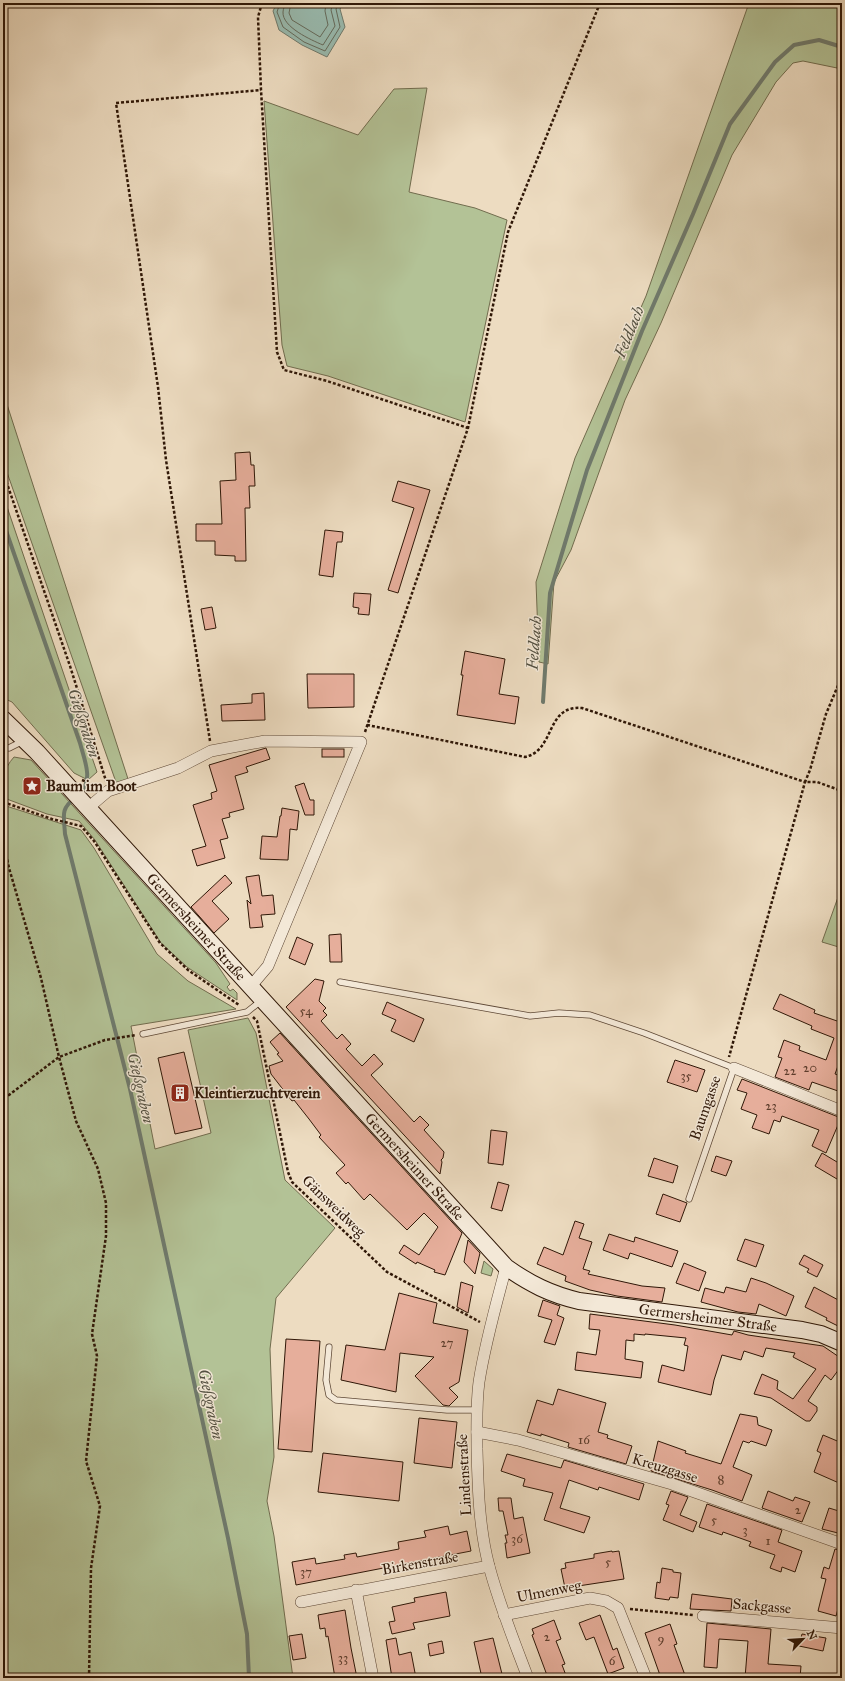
<svg xmlns="http://www.w3.org/2000/svg" width="845" height="1681" viewBox="0 0 845 1681" font-family="'IM FELL Great Primer',serif">
<style>
.green{fill:#b3c296;stroke:#716c4e}
.water{fill:#99bcb1;stroke:#6f7a6d}
.lines{fill:none;stroke-linecap:round;stroke-linejoin:round}
.shore{stroke:#646a5c;stroke-width:1}
.stream{stroke:#6f7a6d;stroke-width:4}
.building{fill:#e6ae9b;stroke:#2f1707}
.lane-casing{stroke:#5e4836;stroke-width:7}
.street-casing{stroke:#5e4836;stroke-width:12}
.secondary-casing{stroke:#2f1707;stroke-width:18}
.path{stroke:#2f1707;stroke-width:2.5;stroke-dasharray:3 2;stroke-linecap:butt}
.lane{stroke:#f3e8d7;stroke-width:5.5}
.street{stroke:#f3e8d7;stroke-width:11}
.secondary{stroke:#f3e8d7;stroke-width:16}
.labels{text-anchor:middle;dominant-baseline:central;stroke-width:3;stroke-linejoin:round;paint-order:stroke}
.number-label{font-size:13px;fill:#5d3d2c}
.poi-label{font-size:15px;font-weight:bold;fill:#2f1707;stroke:#f3e8d7;text-anchor:start}
.street-label{font-size:15px;fill:#2f1707;stroke:#f3e8d7}
.water-label{font-size:16px;font-style:italic;fill:#545142;stroke:#f3e8d7}
</style>
<rect width="100%" height="100%" fill="#eddcc1"/>
<filter id="stains"><feTurbulence type="fractalNoise" baseFrequency=".005" numOctaves="4"/><feColorMatrix values="0 0 0 0 .2 0 0 0 0 .09 0 0 0 0 .02 0 0 0 .5 -.17"/></filter>
<radialGradient id="worn" r=".72"><stop offset=".6" stop-color="#630" stop-opacity="0"/><stop offset="1" stop-color="#630" stop-opacity=".3"/></radialGradient>
<g class="green">
<polygon points="749,3 830,3 842,6 842,69 803,61 793,63 776,82 732,155 661,323 625,400 571,550 554,582 548,664 539,662 536,582 575,458 646,296"/>
<polygon points="427,88 409,192 475,208 507,220 465,422 328,376 287,366 282,345 264,101 358,135 394,89"/>
<polygon points="3,392 129,782 117,785 3,461"/>
<polygon points="3,495 97,772 88,780 74,773 12,702 3,698"/>
<path d="M14 757 31 760 216 963 230 984 227 987 230 991 233 989 237 993V1000L187 967 161 943 95 840 79 821 47 814 4 798C1 783 3 769 14 757Z"/>
<polygon points="3,805 81,830 94,848 157,954 188,981 236,1009 131,1026 155,1149 211,1133 188,1030 248,1018 256,1033 285,1180 335,1228 276,1298 270,1349 274,1457 267,1501 274,1536 293,1678 3,1678"/>
<polygon points="842,886 842,948 822,942"/>
<polygon points="484,1261 493,1269 491,1276 481,1273"/>
</g>
<polygon class="water" points="277,3 344,3 340,9 345,27 327,57 302,45 279,30 273,11"/>
<g class="lines">
<g class="shore">
<polyline points="280,3 277,12 283,27 304,42 325,51 340,27 336,9 339,3"/>
<path d="M285 3C285 6 283 9 283 12 282 27 311 40 323 45L335 26 331 10 333 3"/>
<polyline points="291,3 289,13 292,20 320,37 328,25 325,11 326,3"/>
</g>
<g class="stream">
<path d="M3 522 80 743C84 759 94 780 80 793"/>
<polyline points="543,702 550,593 587,470 642,331 693,214 730,124 775,62 794,45 819,40 842,47"/>
<path d="M75 798C60 809 64 816 65 834L130 1089 228 1538 247 1634 249 1678"/>
</g>
</g>
<g class="building">
<polygon points="250,452 251,465 254,465 255,486 249,486 250,508 245,508 246,561 235,561 235,556 215,555 215,541 196,541 196,524 222,524 220,481 236,480 235,453"/>
<polygon points="398,481 430,490 398,593 388,590 414,508 392,501"/>
<polygon points="325,530 343,532 342,542 337,542 333,577 319,575"/>
<polygon points="354,593 371,594 369,615 358,614 359,608 353,607"/>
<polygon points="212,607 216,628 205,630 201,609"/>
<polygon points="465,651 505,659 499,694 519,697 515,724 457,715 463,675 461,675"/>
<polygon points="307,674 354,674 354,707 308,708"/>
<polygon points="264,693 265,720 222,721 221,705 252,703 252,694"/>
<polygon points="266,748 270,759 246,767 248,772 235,776 244,809 229,813 230,817 222,819 228,838 220,840 225,858 197,866 192,850 206,846 193,805 212,799 211,793 217,791 209,765"/>
<rect x="322" y="749" width="22" height="8"/>
<polygon points="304,783 310,800 314,800 314,815 305,815 295,786"/>
<polygon points="282,808 299,811 297,830 290,829 288,860 260,859 262,836 277,837 280,816 281,816"/>
<polygon points="225,875 232,883 212,901 229,919 214,933 191,907"/>
<polygon points="259,875 262,896 273,895 275,914 261,915 263,927 250,928 247,900 251,904 246,877"/>
<polygon points="341,934 342,962 330,962 329,935"/>
<polygon points="297,937 313,944 305,965 289,958"/>
<polygon points="315,979 324,981 319,1001 326,1008 323,1011 327,1015 321,1021 337,1039 342,1034 351,1044 346,1049 362,1066 374,1054 383,1064 371,1075 414,1122 420,1116 429,1125 424,1130 444,1152 443,1158 441,1160 442,1162 440,1174 286,1007"/>
<polygon points="780,994 815,1010 814,1013 840,1022 842,1019 842,1055 835,1074 842,1076 838,1091 812,1082 809,1090 775,1077 782,1058 778,1057 784,1040 800,1046 799,1050 826,1060 834,1038 811,1029 812,1026 773,1009"/>
<polygon points="387,1002 424,1019 414,1042 391,1031 396,1020 382,1014"/>
<polygon points="280,1033 462,1233 445,1275 434,1272 435,1270 417,1262 416,1264 399,1253 404,1245 419,1255 438,1227 424,1213 407,1230 370,1194 364,1200 348,1182 346,1184 336,1173 345,1165 319,1137 321,1135 309,1119 294,1100 292,1101 271,1074 269,1066 283,1061 277,1054 279,1053 270,1042"/>
<polygon points="184,1052 202,1128 175,1134 158,1058"/>
<polygon points="675,1060 705,1070 697,1092 667,1082"/>
<polygon points="742,1079 841,1118 826,1153 812,1146 819,1130 782,1116 780,1122 774,1120 769,1134 752,1128 757,1115 741,1109 747,1093 737,1090"/>
<polygon points="491,1130 507,1132 503,1165 488,1163"/>
<polygon points="822,1153 842,1165 842,1182 815,1166"/>
<polygon points="716,1156 732,1161 726,1176 711,1171"/>
<polygon points="654,1158 678,1166 673,1183 648,1176"/>
<polygon points="498,1182 509,1185 502,1211 491,1208"/>
<polygon points="663,1194 687,1203 680,1222 656,1214"/>
<polygon points="575,1221 584,1224 579,1238 592,1242 583,1269 590,1271 588,1274 642,1286 665,1288 662,1302 617,1296 590,1290 565,1281 566,1276 537,1264 544,1247 563,1255"/>
<polygon points="609,1234 634,1242 635,1237 678,1251 672,1267 630,1253 628,1259 603,1250"/>
<polygon points="745,1239 764,1245 756,1267 737,1260"/>
<polygon points="468,1240 480,1253 475,1274 464,1262"/>
<polygon points="804,1255 823,1265 817,1277 807,1272 809,1269 799,1264"/>
<polygon points="684,1263 706,1272 699,1291 676,1283"/>
<polygon points="751,1278 766,1283 794,1296 786,1316 759,1304 756,1314 738,1312 701,1302 705,1288 724,1293 726,1287 746,1292"/>
<polygon points="461,1282 473,1286 468,1313 457,1307"/>
<polygon points="814,1287 842,1302 842,1328 826,1320 827,1318 805,1307"/>
<polygon points="399,1293 437,1303 433,1323 468,1330 459,1382 449,1388 458,1397 449,1406 443,1405 415,1376 434,1357 400,1353 396,1392 341,1380 346,1345 385,1350"/>
<polygon points="543,1300 560,1306 557,1315 564,1318 555,1345 544,1342 552,1320 538,1316"/>
<polygon points="590,1314 675,1325 732,1335 734,1331 748,1335 823,1346 842,1359 842,1365 831,1380 825,1375 808,1401 817,1407 817,1411 810,1421 806,1421 771,1398 754,1394 762,1374 778,1381 777,1389 793,1399 816,1369 793,1357 795,1353 766,1348 763,1357 744,1351 741,1360 722,1355 714,1380 711,1395 658,1382 662,1365 684,1371 688,1346 684,1345 686,1338 645,1334 645,1335 634,1334 634,1341 626,1340 625,1359 643,1362 641,1378 575,1370 577,1352 596,1355 600,1330 589,1329"/>
<polygon points="286,1339 320,1341 312,1452 278,1449"/>
<polygon points="558,1389 606,1403 598,1432 608,1435 607,1438 632,1446 626,1464 568,1447 569,1443 541,1434 541,1436 527,1432 537,1400 553,1405"/>
<polygon points="740,1414 757,1417 758,1425 772,1430 766,1446 751,1441 749,1443 743,1441 733,1467 752,1475 742,1501 712,1490 651,1471 658,1441 686,1451 685,1453 721,1464"/>
<polygon points="419,1418 457,1422 452,1468 414,1463"/>
<polygon points="823,1435 842,1443 842,1475 839,1483 814,1472 821,1453 817,1451"/>
<polygon points="323,1453 403,1462 399,1501 318,1492"/>
<polygon points="507,1454 561,1468 564,1460 644,1484 639,1500 599,1487 598,1490 569,1480 560,1508 590,1517 584,1533 544,1520 553,1493 523,1486 525,1479 501,1471"/>
<polygon points="671,1491 688,1497 680,1515 697,1522 693,1532 663,1520 669,1505 666,1504"/>
<polygon points="768,1491 793,1501 795,1497 810,1502 802,1522 762,1508"/>
<polygon points="498,1498 511,1498 514,1519 523,1517 530,1553 507,1558 505,1543 507,1543 505,1535 508,1535 503,1511 499,1511"/>
<polygon points="707,1504 782,1530 778,1542 802,1551 795,1572 782,1567 781,1572 770,1568 775,1555 749,1546 751,1542 723,1532 722,1535 699,1527"/>
<polygon points="829,1508 842,1512 842,1534 822,1529"/>
<polygon points="448,1526 450,1535 467,1531 471,1551 296,1585 292,1562 315,1558 316,1564 345,1559 344,1555 356,1553 357,1557 399,1549 398,1542 426,1537 424,1531"/>
<polygon points="835,1549 842,1551 842,1595 836,1616 818,1611 826,1579 821,1578 824,1567 829,1569"/>
<polygon points="612,1551 612,1552 619,1551 624,1579 565,1588 561,1569 566,1568 565,1563 594,1558 594,1554"/>
<polygon points="662,1568 673,1570 673,1572 681,1573 678,1598 670,1597 669,1600 655,1598 657,1582 660,1583"/>
<polygon points="446,1592 450,1616 413,1623 415,1629 392,1634 389,1622 395,1621 392,1607 415,1602 414,1598"/>
<polygon points="692,1594 732,1599 731,1611 690,1609"/>
<polygon points="345,1610 351,1648 357,1678 335,1678 328,1636 326,1637 325,1628 320,1629 318,1615"/>
<polygon points="600,1615 613,1650 617,1648 624,1668 608,1674 594,1637 586,1640 579,1623"/>
<polygon points="554,1620 561,1639 556,1641 565,1664 562,1665 567,1678 548,1678 532,1635 534,1634 532,1629"/>
<polygon points="707,1623 771,1629 768,1664 801,1666 800,1678 745,1678 748,1641 719,1639 717,1668 704,1667"/>
<polygon points="670,1624 677,1644 674,1645 686,1678 661,1678 645,1633"/>
<polygon points="302,1634 306,1658 293,1660 289,1636"/>
<polygon points="802,1634 826,1638 823,1651 799,1646"/>
<polygon points="396,1638 399,1655 411,1652 416,1678 392,1678 386,1640"/>
<polygon points="493,1638 503,1678 482,1678 474,1642"/>
<polygon points="442,1641 444,1653 430,1656 428,1644"/>
</g>
<g class="lines">
<defs>
<g id="lane">
<polyline points="3,748 9,748 23,741"/>
<polyline points="340,982 530,1016 559,1013 590,1015 644,1033 734,1068 689,1199"/>
<polyline points="143,1034 247,1012 262,1000"/>
<polyline points="329,1347 326,1380 329,1395 336,1400 447,1410 478,1410"/>
</g>
<g id="street">
<polyline points="88,808 108,791 178,768 211,751 265,741 361,742 268,966 251,986"/>
<polyline points="734,1068 842,1111"/>
<path d="M506 1267C496 1305 485 1343 479 1382 476 1404 477 1427 477 1449 478 1488 479 1528 489 1566 499 1604 514 1641 528 1678"/>
<polyline points="477,1432 518,1440 672,1484 842,1544"/>
<polyline points="356,1590 373,1678"/>
<polyline points="301,1602 489,1566"/>
<polyline points="504,1615 590,1598 606,1601 618,1608 646,1678"/>
<polyline points="703,1616 842,1628"/>
</g>
<g id="secondary">
<path id="s1" d="M3 719 37 752 506 1267C530 1284 550 1294 579 1301L802 1330 821 1334 842 1343"/>
</g>
</defs>
<use href="#lane" class="lane-casing"/>
<use href="#street" class="street-casing"/>
<use href="#secondary" class="secondary-casing"/>
<g class="path">
<polyline points="262,3 258,17 261,90 277,352 284,370 327,381 468,428"/>
<polyline points="3,472 70,666 106,781"/>
<polyline points="842,676 826,714 810,770 805,782 817,782 842,791"/>
<path d="M367 725 525 757C556 750 545 705 582 708L805 782 729 1057"/>
<polyline points="365,732 468,428 508,232 600,3"/>
<polyline points="210,741 166,460 158,387 116,103 261,90"/>
<polyline points="82,780 96,786"/>
<polyline points="3,802 52,819 81,826 94,841 160,943 188,970 239,1005"/>
<polyline points="3,840 9,868 41,978 59,1057 9,1095 3,1095"/>
<polyline points="253,1017 257,1021 288,1172 292,1182 387,1272 480,1322"/>
<polyline points="630,1609 693,1615"/>
<polyline points="89,1678 91,1568 100,1506 86,1461 97,1356 92,1334 106,1236 106,1203 98,1169 76,1121 59,1057 105,1040 136,1035"/>
</g>
<use href="#lane" class="lane"/>
<use href="#street" class="street"/>
<use href="#secondary" class="secondary"/>
</g>
<defs>
<symbol id="sight-square" viewBox="-11 -11 22 22"><rect x="-9" y="-9" width="18" height="18" rx="4" fill="#8f2418" stroke="#f3e8d7"/><path d="M0-6L1.8-2.2L6-1.7L2.9 1.2L3.7 5.4L0 3.3L-3.7 5.4L-2.9 1.2L-6-1.7L-1.8-2.2Z" fill="#fff"/></symbol>
<symbol id="building-square" viewBox="-11 -11 22 22"><rect x="-9" y="-9" width="18" height="18" rx="4" fill="#8f2418" stroke="#f3e8d7"/><path d="M-4-6H4V6H1V3H-1V6H-4ZM-2.5-4.3h1.7v1.8h-1.7ZM.8-4.3h1.7v1.8H.8ZM-2.5-1h1.7V.8h-1.7ZM.8-1h1.7V.8H.8Z" fill="#fff"/></symbol>
</defs>
<g fill-rule="evenodd">
<use href="#sight-square" x="21" y="775" width="22" height="22"/>
<use href="#building-square" x="169" y="1082" width="22" height="22"/>
</g>
<g class="labels">
<g class="number-label">
<text x="306" y="1011">54</text>
<text x="810" y="1068">20</text>
<text x="790" y="1071">22</text>
<text x="686" y="1076">35</text>
<text x="771" y="1106">23</text>
<text x="447" y="1343">27</text>
<text x="584" y="1440">16</text>
<text x="721" y="1480">8</text>
<text x="798" y="1510">2</text>
<text x="714" y="1520">5</text>
<text x="745" y="1530">3</text>
<text x="517" y="1539">36</text>
<text x="768" y="1541">1</text>
<text x="608" y="1562">5</text>
<text x="306" y="1572">37</text>
<text x="547" y="1637">2</text>
<text x="661" y="1639">9</text>
<text x="343" y="1658">33</text>
<text x="612" y="1661">6</text>
</g>
<g class="poi-label">
<text x="46" y="786">Baum im Boot</text>
<text x="194" y="1093">Kleintierzuchtverein</text>
</g>
<g class="street-label">
<text stroke="none"><textPath href="#s1" startOffset="284">Germersheimer Straße</textPath></text>
<text transform="translate(705 1108) rotate(-71)">Baumgasse</text>
<text stroke="none"><textPath href="#s1" startOffset="608">Germersheimer Straße</textPath></text>
<text transform="translate(334 1206) rotate(44)">Gänsweidweg</text>
<text stroke="none"><textPath href="#s1" startOffset="955">Germersheimer Straße</textPath></text>
<text transform="translate(665 1468) rotate(17)">Kreuzgasse</text>
<text transform="translate(464 1475) rotate(-93)">Lindenstraße</text>
<text transform="translate(420 1563) rotate(-10)">Birkenstraße</text>
<text transform="translate(549 1591) rotate(-11)">Ulmenweg</text>
<text transform="translate(762 1606) rotate(5)">Sackgasse</text>
</g>
<g class="water-label">
<text transform="translate(629 332) rotate(-68)">Feldlach</text>
<text transform="translate(534 643) rotate(-86)">Feldlach</text>
<text transform="translate(84 723) rotate(72)">Gießgraben</text>
<text transform="translate(141 1088) rotate(77)">Gießgraben</text>
<text transform="translate(211 1404) rotate(78)">Gießgraben</text>
</g>
</g>
<rect width="845" height="1681" fill="none" stroke="#eddcc1" stroke-width="16"/>
<rect x="4" y="4" width="837" height="1673" fill="none" stroke="#2f1707" stroke-width="2"/>
<rect x="8" y="8" width="829" height="1665" fill="none" stroke="#2f1707"/>
<g transform="translate(803 1639) rotate(65)" stroke="#f3e8d7" stroke-width="3" paint-order="stroke">
<path d="M0-3L7 15L0 10L-7 15Z" fill="#2f1707"/>
<text y="-6" font-size="11" font-weight="bold" text-anchor="middle" fill="#2f1707">N</text>
</g>
<rect width="100%" height="100%" filter="url(#stains)"/>
<rect width="100%" height="100%" fill="url(#worn)"/>
</svg>
